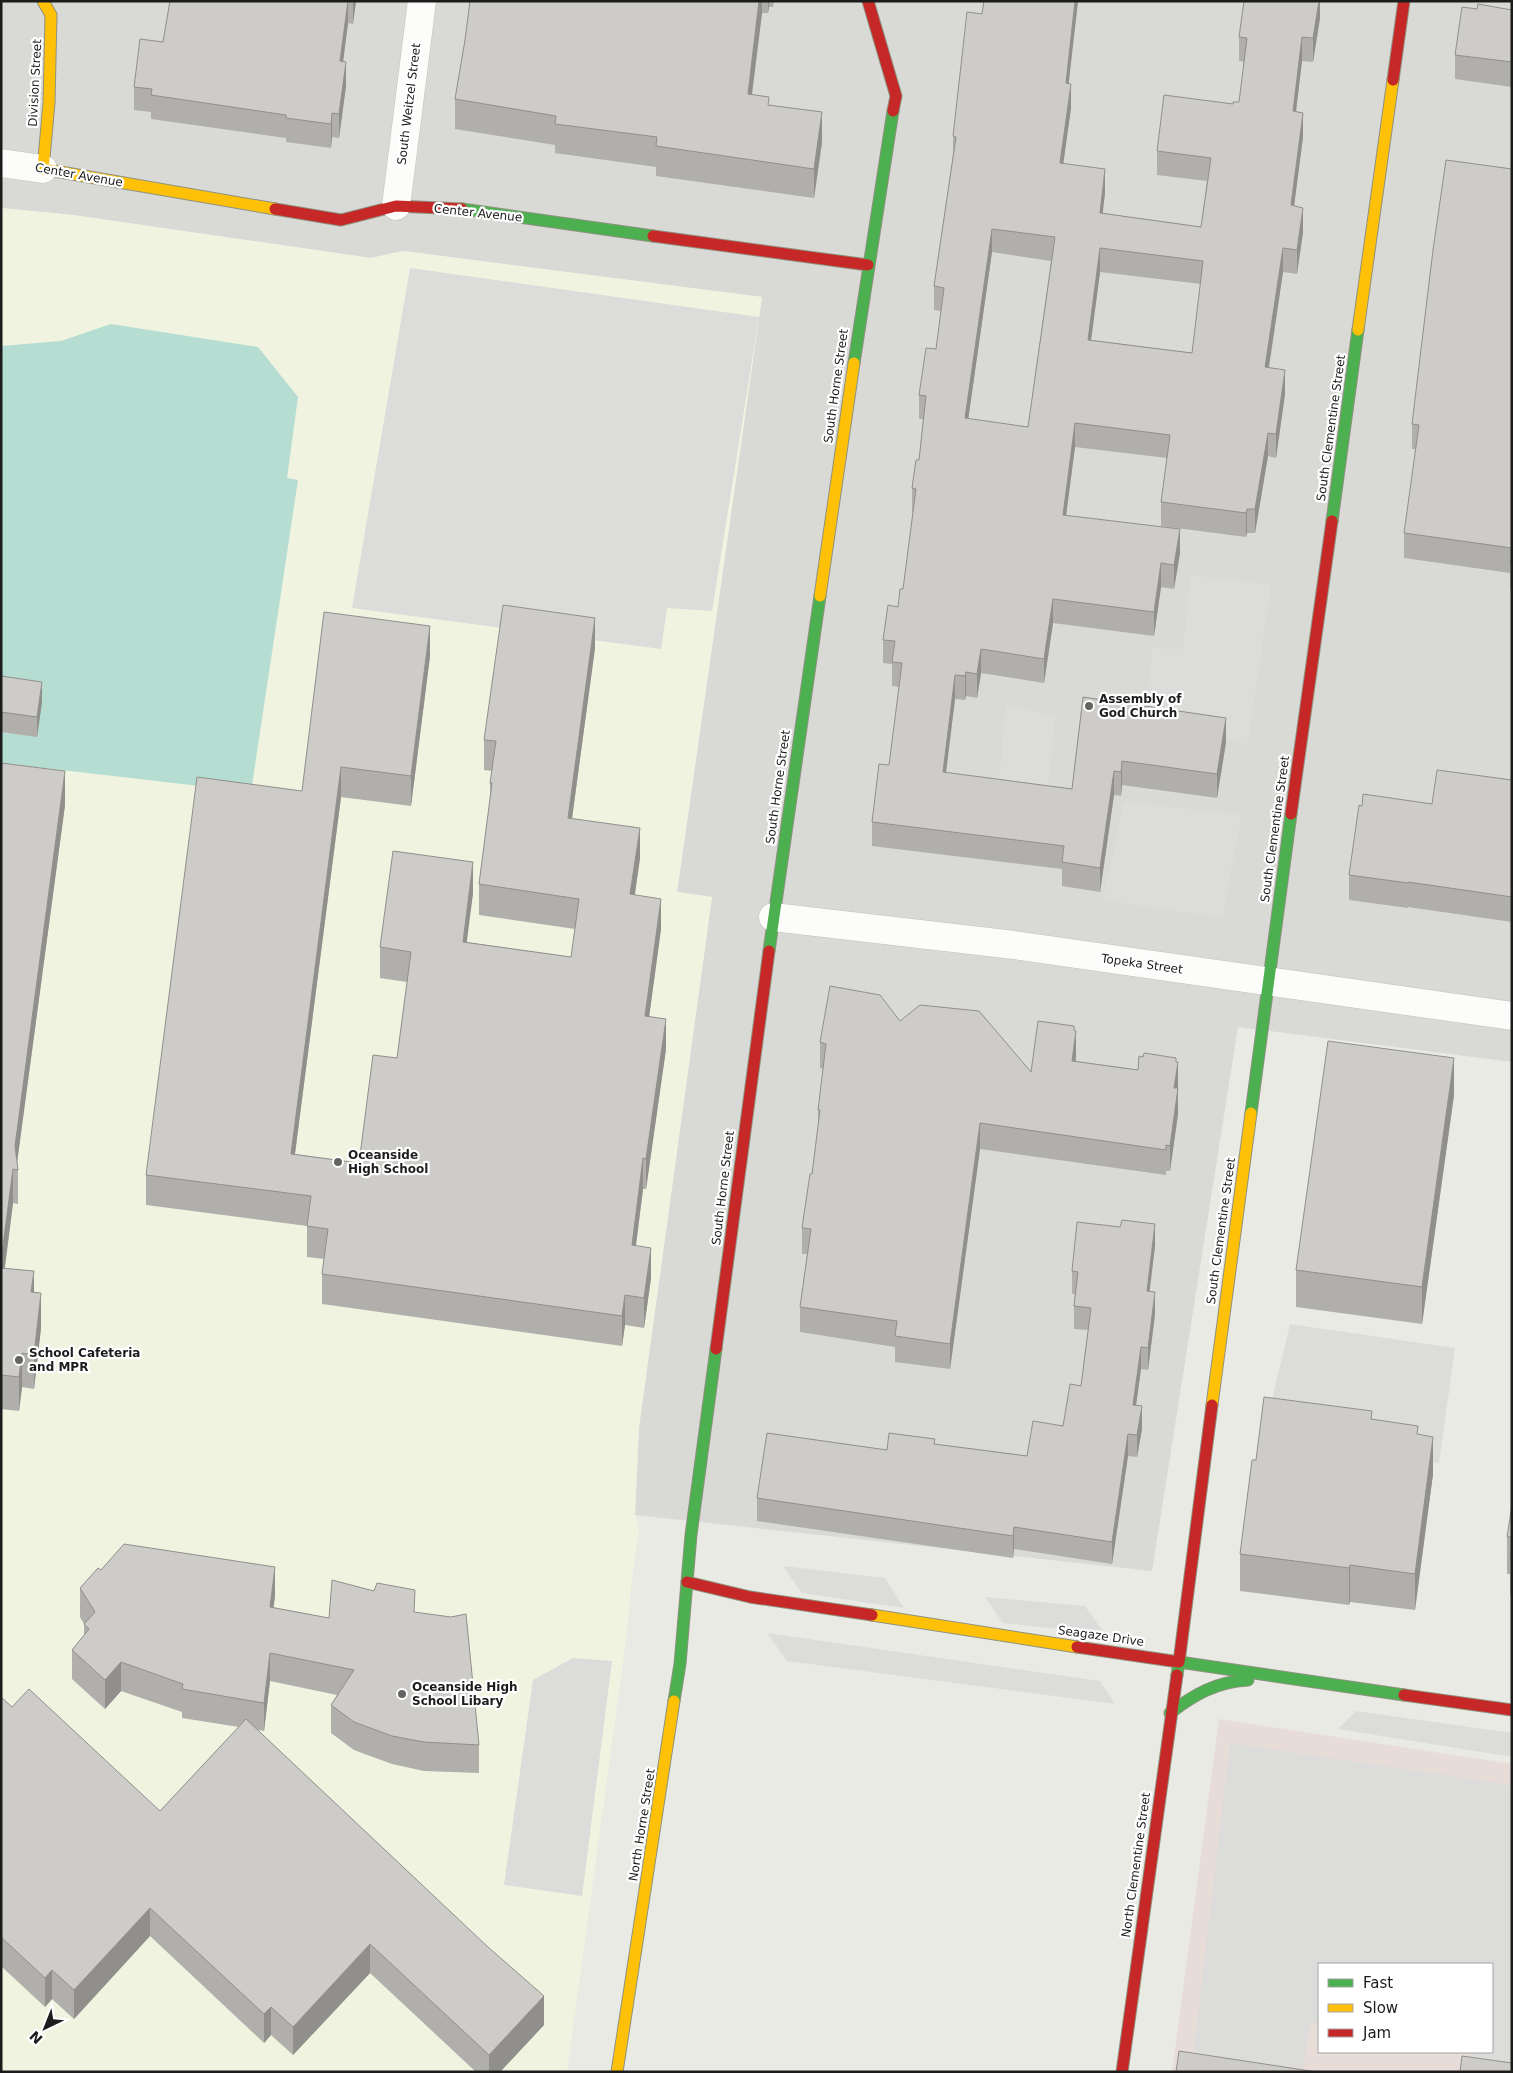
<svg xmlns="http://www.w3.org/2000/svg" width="1513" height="2073" viewBox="0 0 1513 2073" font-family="'DejaVu Sans',sans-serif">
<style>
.residential{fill:#d9d9d6}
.commercial{fill:#e7dcd8;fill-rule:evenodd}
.education{fill:#f1f3e1}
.pitch{fill:#b5ddd2}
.parking{fill:#dcdcda}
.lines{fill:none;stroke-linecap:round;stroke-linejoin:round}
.street-casing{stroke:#c1c1bf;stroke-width:29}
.fast-casing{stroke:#8e927f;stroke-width:13}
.slow-casing{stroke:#8e927f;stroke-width:13}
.jam-casing{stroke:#8e927f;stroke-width:13}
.street{stroke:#fcfcfb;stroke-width:28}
.fast{stroke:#4caf50;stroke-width:11}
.slow{stroke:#ffc107;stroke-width:11}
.jam{stroke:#c62828;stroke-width:11}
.wall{fill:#b0afac;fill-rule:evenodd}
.shaded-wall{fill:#908f8c}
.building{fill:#cdccc8;stroke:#908f8c;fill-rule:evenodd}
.poi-dot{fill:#646462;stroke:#fff;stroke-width:2}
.labels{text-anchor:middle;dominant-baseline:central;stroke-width:4.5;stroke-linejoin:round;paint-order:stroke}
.street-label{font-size:12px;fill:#1c1c1c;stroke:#fff}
.poi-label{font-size:12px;font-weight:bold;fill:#1c1c1c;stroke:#fff;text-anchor:start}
</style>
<rect width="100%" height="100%" fill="#eaeae5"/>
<polygon class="residential" points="1,1 1512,1 1512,1062 1238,1027 1152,1571 635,1515 639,1427 712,897 677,892 762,297 403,251 371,258 73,215 1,208"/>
<path class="commercial" d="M1219 1719 1512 1764V2072H1172ZM1319 1964H1492V2052H1319Z"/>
<polygon class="education" points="1,208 73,215 371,258 403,251 762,297 677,892 712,897 639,1427 635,1515 639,1529 632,1579 626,1640 567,2072 1,2072"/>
<polygon class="pitch" points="111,324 258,347 298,397 287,478 298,480 251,792 1,763 1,346 61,341"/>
<g class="parking">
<polygon points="410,268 759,317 712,611 667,608 661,649 352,608"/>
<polygon points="1191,575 1271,585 1248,744 1145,729 1152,648 1183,649"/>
<polygon points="1006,704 1055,716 1048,788 999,782"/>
<polygon points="1124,802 1242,815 1222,918 1103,900"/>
<polygon points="1290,1324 1455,1348 1439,1463 1264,1434"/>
<polygon points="783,1566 885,1578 904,1608 802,1593"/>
<polygon points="985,1597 1085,1606 1105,1634 1003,1623"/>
<polygon points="767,1633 1100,1681 1115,1704 787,1661"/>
<polygon points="573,1658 612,1661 582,1896 504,1885 533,1680"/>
<polygon points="1356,1711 1512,1733 1512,1757 1338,1729"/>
<polygon points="1230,1743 1512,1785 1512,2072 1468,2072 1469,2052 1492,2052 1492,1964 1319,1964 1319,2023 1310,2022 1303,2068 1193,2057"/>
</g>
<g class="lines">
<defs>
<g id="street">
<polyline points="1,163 43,169"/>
<polyline points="396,206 422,1"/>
<polyline points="773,917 1014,945 1512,1016"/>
</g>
<g id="fast">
<polyline points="462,209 653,236"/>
<polyline points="854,363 893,111"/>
<polyline points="1332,521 1358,330"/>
<polyline points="769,951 820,596"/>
<polyline points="1251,1113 1291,814"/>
<polyline points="1177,1675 1179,1662 1404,1695"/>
<polyline points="674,1701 680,1664 691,1535 716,1349"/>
<path d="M1170 1713C1195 1694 1216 1682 1248 1680"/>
</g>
<g id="slow">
<polyline points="43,1 51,15 49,103 43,169 275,209"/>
<polyline points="1358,330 1393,80"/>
<polyline points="820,596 854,363"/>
<polyline points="1212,1405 1251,1113"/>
<polyline points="872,1615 1077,1647"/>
<polyline points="617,2072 674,1701"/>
</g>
<g id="jam">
<polyline points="868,1 896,96 893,111"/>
<polyline points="1393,80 1404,1"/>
<polyline points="275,209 341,220 396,206 462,209"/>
<polyline points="653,236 868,265"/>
<polyline points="1291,814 1332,521"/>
<polyline points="716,1349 769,951"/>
<polyline points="687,1582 750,1597 872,1615"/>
<polyline points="1077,1647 1179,1662 1212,1405"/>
<polyline points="1404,1695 1512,1710"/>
<polyline points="1122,2072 1177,1675"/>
</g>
</defs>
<use href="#street" class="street-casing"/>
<use href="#fast" class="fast-casing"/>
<use href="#slow" class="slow-casing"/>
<use href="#jam" class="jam-casing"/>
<use href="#street" class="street"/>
<use href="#fast" class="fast"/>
<use href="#slow" class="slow"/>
<use href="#jam" class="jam"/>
</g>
<g class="wall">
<polygon points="170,1 356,1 353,24 348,23 343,62 346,86 339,138 332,137 331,148 286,142 286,138 151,119 151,112 134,110 134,87 163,42"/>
<polygon points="470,1 774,1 773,7 769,7 768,13 762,13 752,95 769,105 822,142 814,198 656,176 656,167 555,153 555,145 455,129 455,99 465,40"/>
<path d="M1078 1 1068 84 1071 108 1063 164 1105 193 1102 213 1201 227 1207 181 1157 175V151L1233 104 1239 102 1244 62 1239 61V37L1320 1V18L1313 62 1302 61 1296 112 1303 137 1294 206 1303 232 1297 274 1283 272 1269 368 1285 394 1276 458 1268 456 1255 533H1247L1246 537 1161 526V502L1167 458 1075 447 1066 515 1180 553 1174 589 1161 587 1154 636 1053 623 1044 683 981 673 977 698 966 696 965 700 955 699 946 773 1072 789 1083 697 1226 742 1217 798 1122 785 1121 796 1114 795 1100 892 1062 886V869L872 846V822L889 765 899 687 892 686V664L883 663V640L898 607 903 589 913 512H912V488L919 460 923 419H919V395L936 349 941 311 934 310V286L953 155V136L982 14ZM992 252 1051 261 1028 427 968 419ZM1100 272 1201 284 1192 353 1091 340Z"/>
<polygon points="1477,9 1512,10 1512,87 1455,79 1455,55"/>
<polygon points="1512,169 1512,589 1510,589 1510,573 1404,558 1404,533 1416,449 1412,449 1412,424"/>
<polygon points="595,648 572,818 640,858 635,895 661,929 649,1017 666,1049 646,1189 643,1189 636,1246 651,1278 644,1328 625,1325 622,1346 322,1304 322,1274 324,1259 307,1257 307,1226 146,1205 146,1175 302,791 430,656 411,806 341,797 295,1154 359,1163 397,1058 407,982 380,978 380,947 473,893 466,942 571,957 575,929 479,915 479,884 490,800 490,783 492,771 484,770 484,740"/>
<polygon points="1,676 42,702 37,737 1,732"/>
<polygon points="1,763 65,805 17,1163 18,1170 18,1204 13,1203 5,1268 34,1292 41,1328 34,1389 22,1387 19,1411 1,1409"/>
<polygon points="1512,780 1512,922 1408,907 1408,908 1349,900 1349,875 1362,806 1432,804"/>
<polygon points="900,1021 1031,1072 1074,1030 1076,1056 1076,1061 1138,1070 1178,1062 1178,1114 1170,1171 1166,1171 1166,1175 980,1149 950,1369 895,1362 895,1347 800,1332 800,1307 807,1254 802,1254 802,1228 812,1174 818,1126 818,1110 823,1069 820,1068 820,1042"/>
<polygon points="1454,1095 1422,1324 1296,1307 1296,1270"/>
<polygon points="1155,1246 1149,1291 1155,1314 1148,1370 1141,1369 1136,1405 1142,1429 1137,1457 1128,1456 1112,1564 1014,1549 1013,1558 757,1521 757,1498 887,1450 935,1444 1027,1456 1063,1426 1081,1386 1088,1330 1074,1329 1074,1306 1075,1294 1072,1294 1072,1271"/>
<polygon points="1372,1419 1418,1435 1433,1474 1415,1610 1350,1602 1349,1605 1240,1591 1240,1554 1256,1460"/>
<polygon points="1512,1505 1512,1596 1510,1595 1510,1574 1507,1574 1507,1537"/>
<polygon points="101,1570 275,1596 273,1608 329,1618 415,1612 479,1745 479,1773 424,1771 392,1764 354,1750 331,1733 331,1705 337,1695 270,1681 264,1731 258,1730 544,2025 500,2072 476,2072 370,1973 293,2055 271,2035 264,2043 150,1936 74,2019 52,1999 45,2007 1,1966 1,1697 12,1707 160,1811 239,1727 182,1718 182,1712 121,1691 105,1709 72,1679 72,1650 84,1635 84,1624 80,1617 80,1588"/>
</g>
<g class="shaded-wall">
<polygon points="348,1 348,23 340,85 340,61"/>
<polygon points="353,1 356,1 353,24"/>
<polygon points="759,1 762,1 762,13 748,124 748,94"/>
<polygon points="768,1 769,1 769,7 768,13"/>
<polygon points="1075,1 1078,1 1066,107 1066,83"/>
<polygon points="1319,1 1320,1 1320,18 1313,62 1313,38"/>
<polygon points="1302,37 1302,61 1293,135 1293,111"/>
<polygon points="346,62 346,86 339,138 339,114"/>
<polygon points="1071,84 1071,108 1060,187 1060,163"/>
<polygon points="822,112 822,142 814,198 814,169"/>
<polygon points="332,113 332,137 331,148 331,124"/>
<polygon points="1303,113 1303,137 1291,229 1291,205"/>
<polygon points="1105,169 1105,193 1100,237 1100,213"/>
<polygon points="1303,208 1303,232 1297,274 1297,250"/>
<polygon points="992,229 992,252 965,442 965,418"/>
<polygon points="1100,248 1100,272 1088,363 1088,340"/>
<polygon points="1283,248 1283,272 1265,391 1265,367"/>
<polygon points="1285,370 1285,394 1276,458 1276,434"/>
<polygon points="1075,423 1075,447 1063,539 1063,515"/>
<polygon points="1268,433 1268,456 1255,533 1255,509"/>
<polygon points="1247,509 1247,533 1246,537 1246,513"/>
<polygon points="1180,529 1180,553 1174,589 1174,565"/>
<polygon points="1161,563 1161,587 1154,636 1154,612"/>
<polygon points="1053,599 1053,623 1044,683 1044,659"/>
<polygon points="595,618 595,648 568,848 568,818"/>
<polygon points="430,626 430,656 411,806 411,776"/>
<polygon points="981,649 981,673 977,698 977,674"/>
<polygon points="966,672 966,696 965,700 965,676"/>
<polygon points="955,675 955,699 943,796 943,772"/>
<polygon points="42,682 42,702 37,737 37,717"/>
<polygon points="1226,718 1226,742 1217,798 1217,774"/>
<polygon points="1122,761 1122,785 1121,796 1121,772"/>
<polygon points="341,767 341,797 291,1184 291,1154"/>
<polygon points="65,771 65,805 16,1170 15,1146"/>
<polygon points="1114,771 1114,795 1100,892 1100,868"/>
<polygon points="640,828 640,858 630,925 630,894"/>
<polygon points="473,862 473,893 463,972 463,942"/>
<polygon points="661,899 661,929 645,1047 645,1016"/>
<polygon points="666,1019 666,1049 646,1189 646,1159"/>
<polygon points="1074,1026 1074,1044 1076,1031 1076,1056 1072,1086 1072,1061"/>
<polygon points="1454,1058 1454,1095 1422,1324 1422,1287"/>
<polygon points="1178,1062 1178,1114 1170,1171 1170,1146 1174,1088"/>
<polygon points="980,1123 980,1149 950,1369 950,1344"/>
<polygon points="643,1158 643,1189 632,1275 632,1245"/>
<polygon points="13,1169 13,1203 1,1295 1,1261"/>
<polygon points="1155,1224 1155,1246 1147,1313 1147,1291"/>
<polygon points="651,1248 651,1278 644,1328 644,1298"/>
<polygon points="34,1271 34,1305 31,1292"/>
<polygon points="1155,1292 1155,1314 1148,1370 1148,1348"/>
<polygon points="41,1293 41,1328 34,1389 34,1355"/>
<polygon points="625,1295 625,1325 622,1346 622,1316"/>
<polygon points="1141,1347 1141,1369 1133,1427 1133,1405"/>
<polygon points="22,1353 22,1387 19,1411 19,1377"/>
<polygon points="1142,1406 1142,1429 1137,1457 1137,1435"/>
<polygon points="1128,1434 1128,1456 1112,1564 1112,1542"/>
<polygon points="1433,1437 1433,1474 1415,1610 1415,1574"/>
<polygon points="1014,1527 1014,1549 1013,1558 1013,1536"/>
<polygon points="1350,1565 1350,1602 1349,1605 1349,1568"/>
<polygon points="275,1567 275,1596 270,1636 270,1607"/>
<polygon points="270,1653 270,1681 264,1731 264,1703"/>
<polygon points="121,1662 121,1691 105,1709 105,1680"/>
<polygon points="150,1908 150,1936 74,2019 74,1990"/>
<polygon points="370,1944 370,1973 293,2055 293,2027"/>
<polygon points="52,1970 52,1999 45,2007 45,1978"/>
<polygon points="544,1996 544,2025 500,2072 489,2072 489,2055"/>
<polygon points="271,2007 271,2035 264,2043 264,2014"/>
</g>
<g class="building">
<polygon points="170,1 348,1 340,61 346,62 339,114 332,113 331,124 286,118 286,115 151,95 152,89 134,87 140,39 163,42"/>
<polygon points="470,1 759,1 748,94 769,97 768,105 822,112 814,169 656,146 657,137 555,124 556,116 455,99 465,40"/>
<path d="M984 1H1075L1066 83 1071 84 1060 163 1105 169 1100 213 1201 227 1211 158 1157 151 1164 95 1233 104V102H1239L1247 38 1239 37 1244 1H1319L1313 38 1302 37 1293 111 1303 113 1291 205 1303 208 1297 250 1283 248 1265 367 1285 370 1276 434 1268 433 1255 509H1247L1246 513 1161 502 1170 435 1075 423 1063 515 1180 529 1174 565 1161 563 1154 612 1053 599 1044 659 981 649 977 674 966 672 965 676 955 675 943 772 1072 789 1083 697 1226 718 1217 774 1122 761 1121 772 1114 771 1100 868 1062 862 1064 846 872 822 879 764 889 765 902 663 892 662 895 641 883 640 888 605 898 607 900 589H903L916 489 912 488 916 460H919L926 396 919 395 926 348 936 349 944 288 934 286 956 137 953 136 967 12 982 14ZM992 229 1055 237 1028 427 965 418ZM1100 248 1203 261 1192 353 1088 340Z"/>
<polygon points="1478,4 1512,10 1512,62 1455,55 1462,7 1477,9"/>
<polygon points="1446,160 1512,169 1512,548 1404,533 1419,425 1412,424 1433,250"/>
<polygon points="1512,553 1512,564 1510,564"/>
<polygon points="503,605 595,618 568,818 640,828 630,894 661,899 645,1016 666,1019 646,1159 643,1158 632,1245 651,1248 644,1298 625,1295 622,1316 322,1274 328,1229 307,1226 311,1196 146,1175 197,777 302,791 324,612 430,626 411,776 341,767 291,1154 359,1163 373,1055 397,1058 411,952 380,947 393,851 473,862 463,942 571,957 579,899 479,884 492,783 490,783 496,741 484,740"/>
<polygon points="1,676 42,682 37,717 1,712"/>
<polygon points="1,763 65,771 15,1146 18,1170 13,1169 1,1261"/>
<polygon points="1437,770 1512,780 1512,897 1408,882 1408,883 1349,875 1359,805 1362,806 1363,794 1432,804"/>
<polygon points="830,986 880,995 900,1021 920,1005 979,1011 1031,1072 1038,1021 1074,1026 1074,1030 1076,1031 1072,1061 1138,1070 1139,1056 1143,1057 1144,1053 1176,1058 1176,1062 1178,1062 1174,1088 1178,1088 1170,1146 1166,1145 1166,1150 980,1123 950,1344 895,1336 897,1321 800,1307 811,1229 802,1228 810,1174 812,1174 820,1110 818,1110 826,1044 820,1042"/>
<polygon points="1328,1041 1454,1058 1422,1287 1296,1270"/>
<polygon points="1122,1220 1155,1224 1147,1291 1155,1292 1148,1348 1141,1347 1133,1405 1142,1406 1137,1435 1128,1434 1112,1542 1014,1527 1013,1536 757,1498 767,1433 887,1450 889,1433 935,1439 934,1444 1027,1456 1033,1421 1063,1426 1070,1384 1081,1386 1091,1308 1074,1306 1078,1272 1072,1271 1077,1222 1120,1227"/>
<polygon points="1,1268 34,1271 31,1292 41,1293 34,1355 22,1353 19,1377 1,1375"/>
<polygon points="1264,1397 1372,1411 1371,1419 1418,1426 1417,1434 1433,1437 1415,1574 1350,1565 1349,1568 1240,1554 1252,1460 1256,1460"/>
<polygon points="1512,1505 1512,1537 1507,1537"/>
<polygon points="1512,1543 1512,1559 1510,1558"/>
<polygon points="124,1544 275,1567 270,1607 329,1618 332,1580 374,1591 377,1583 415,1590 414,1612 451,1617 466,1614 479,1745 424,1742 392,1736 354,1722 331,1705 354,1670 270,1653 264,1703 182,1689 183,1684 121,1662 105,1680 72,1650 89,1629 84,1624 95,1612 80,1588 98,1568 101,1570"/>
<polygon points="29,1689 160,1811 246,1719 488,1947 544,1996 489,2055 370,1944 293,2027 271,2007 264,2014 150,1908 74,1990 52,1970 45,1978 1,1937 1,1697 12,1707"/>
<polygon points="1179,2051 1317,2072 1176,2072"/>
<polygon points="1462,2056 1512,2063 1512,2072 1460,2072"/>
</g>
<g class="poi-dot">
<circle cx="1089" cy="706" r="5"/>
<circle cx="338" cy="1162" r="5"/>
<circle cx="19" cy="1360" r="5"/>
<circle cx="402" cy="1694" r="5"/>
</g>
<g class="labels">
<g class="street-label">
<text transform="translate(35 83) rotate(-87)">Division Street</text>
<text transform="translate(409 104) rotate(-83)">South Weitzel Street</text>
<text transform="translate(79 175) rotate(10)">Center Avenue</text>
<text transform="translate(478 213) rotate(6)">Center Avenue</text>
<text transform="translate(836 386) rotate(-82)">South Horne Street</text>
<text transform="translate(1331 428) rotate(-82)">South Clementine Street</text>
<text transform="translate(778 787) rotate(-82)">South Horne Street</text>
<text transform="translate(1275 829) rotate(-82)">South Clementine Street</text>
<text transform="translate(1142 964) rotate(8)">Topeka Street</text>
<text transform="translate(723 1188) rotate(-83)">South Horne Street</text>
<text transform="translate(1221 1231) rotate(-82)">South Clementine Street</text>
<text transform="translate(1101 1636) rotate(8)">Seagaze Drive</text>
<text transform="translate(642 1825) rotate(-81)">North Horne Street</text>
<text transform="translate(1136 1865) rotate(-82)">North Clementine Street</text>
</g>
<g class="poi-label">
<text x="1099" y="699">Assembly of<tspan x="1099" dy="14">God Church</tspan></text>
<text x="348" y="1155">Oceanside<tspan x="348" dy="14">High School</tspan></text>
<text x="29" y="1353">School Cafeteria<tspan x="29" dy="14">and MPR</tspan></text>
<text x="412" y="1687">Oceanside High<tspan x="412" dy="14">School Libary</tspan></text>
</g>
</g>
<rect width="1513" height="2073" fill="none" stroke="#1c1c1c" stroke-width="5"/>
<rect x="1318" y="1963" width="175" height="90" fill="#ffffff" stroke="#a4a4a4"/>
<rect x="1328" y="1979" width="25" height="8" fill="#4caf50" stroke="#a4a4a4"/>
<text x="1363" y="1988" font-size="15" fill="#1c1c1c">Fast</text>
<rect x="1328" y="2004" width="25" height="8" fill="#ffc107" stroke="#a4a4a4"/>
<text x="1363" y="2013" font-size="15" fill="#1c1c1c">Slow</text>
<rect x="1328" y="2029" width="25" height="8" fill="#c62828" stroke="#a4a4a4"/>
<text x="1363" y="2038" font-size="15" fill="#1c1c1c">Jam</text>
<g transform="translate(45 2028) rotate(223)" stroke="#ffffff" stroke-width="4" paint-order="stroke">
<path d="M0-4L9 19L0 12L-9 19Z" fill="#1c1c1c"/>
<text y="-8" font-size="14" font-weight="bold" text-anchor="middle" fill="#1c1c1c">N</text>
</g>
</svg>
